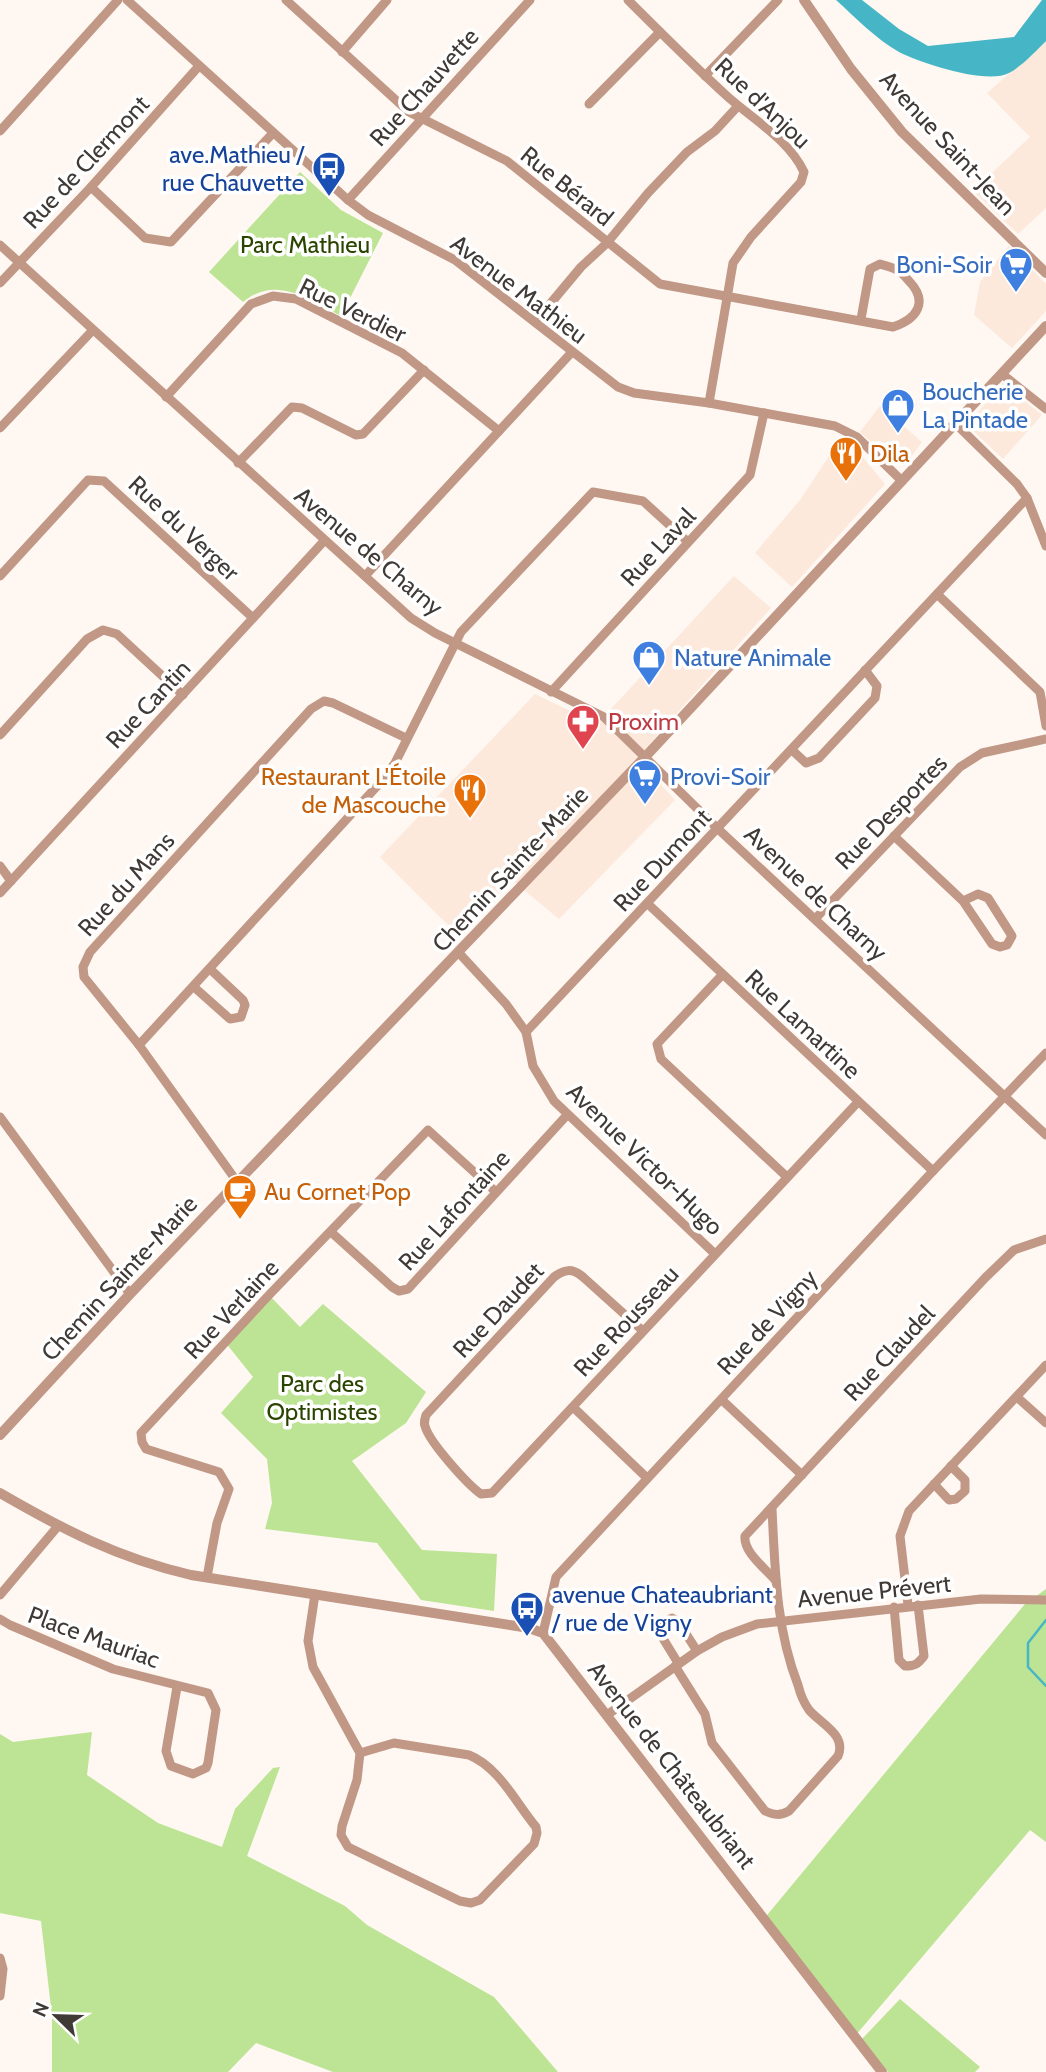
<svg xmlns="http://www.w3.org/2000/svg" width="1046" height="2072" viewBox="0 0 1046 2072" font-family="Cabin,sans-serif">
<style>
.built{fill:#fce9db}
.green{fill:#bde495}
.water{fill:#46b5c5}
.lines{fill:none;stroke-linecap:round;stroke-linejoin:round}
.stream{stroke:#46b5c5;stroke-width:2.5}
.minor{stroke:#c19785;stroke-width:9}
.tertiary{stroke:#c19785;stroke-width:10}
.labels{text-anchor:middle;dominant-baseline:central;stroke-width:7;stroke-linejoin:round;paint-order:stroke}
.street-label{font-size:24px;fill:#3f3a36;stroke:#fff}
.transit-label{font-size:24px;fill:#164399;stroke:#fff;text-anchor:end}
.park-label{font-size:24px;fill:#2b4501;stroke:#fff}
.shop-label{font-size:24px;fill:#366cbe;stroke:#fff;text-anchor:start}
.food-label{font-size:24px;fill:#c56008;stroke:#fff;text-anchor:start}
.health-label{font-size:24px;fill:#be3a42;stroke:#fff;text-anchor:start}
</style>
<rect width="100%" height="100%" fill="#fef7f2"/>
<g class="built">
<polygon points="1046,41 1046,208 1018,234 973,191 1030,137 987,93"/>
<polygon points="1009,246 1046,284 1046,311 1012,348 974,315 980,282"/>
<polygon points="1003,383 1042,415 1003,459 967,425"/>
<polygon points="880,406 922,442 905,465 894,462 860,432"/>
<polygon points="841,438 856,449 885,484 792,587 755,553 800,500"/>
<polygon points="734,576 771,608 637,758 675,800 559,919 512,880 461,938 380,857 535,694 597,724"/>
</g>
<g class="green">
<path d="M300 172 341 210 383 233 341 316C308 299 276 275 243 302L209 272Z"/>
<polygon points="269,1295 300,1327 323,1304 426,1392 406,1423 352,1461 422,1550 497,1554 494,1611 421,1600 377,1543 265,1529 272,1503 267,1459 221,1413 253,1377 225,1342"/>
<polygon points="1046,1589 1046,1842 1030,1830 855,2036 763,1920 1025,1604"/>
<polygon points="92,1732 87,1775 158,1823 222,1847 235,1809 273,1768 280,1767 247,1856 345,1906 367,1925 494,1997 558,2072 333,2072 256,2043 228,2072 52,2072 52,2016 41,1921 0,1913 0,1734 13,1742"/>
<polygon points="900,1999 980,2067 975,2072 888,2072 862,2039"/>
</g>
<path class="water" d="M836 0H862L899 29 928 46 1014 37 1042 0H1046V41C1035 52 1022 66 1009 73 987 85 920 63 899 52 876 39 856 18 836 0Z"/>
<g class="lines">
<polyline class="stream" points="1046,1620 1028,1643 1028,1667 1046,1686"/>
<g class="minor">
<polyline points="127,0 348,200 368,215 455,260 618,387 634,393 709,403 835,426 857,437 902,481"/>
<path d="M286 0 409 112 507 161 660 284 893 327C917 319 929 302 909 281 905 277 902 272 897 270 892 267 886 266 880 264L870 269 861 319"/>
<path d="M628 0C661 33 694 66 728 97 754 120 789 140 804 172L801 182 751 237 733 263 709 403"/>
<polyline points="342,52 387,0"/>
<polyline points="705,76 778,0"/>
<polyline points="589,104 660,32"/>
<polyline points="0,131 118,0"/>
<polyline points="91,187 145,238 171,242 273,133"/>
<polyline points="348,200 530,0"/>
<polyline points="0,245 411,618 435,633 604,717 717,828 1046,1135"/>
<polyline points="0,283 91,187 199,66"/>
<polyline points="535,322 581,267 607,243 648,193 687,152 715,131 738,106"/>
<polyline points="1002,374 1046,409"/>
<polyline points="166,397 251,304 273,296 296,299 402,353 499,431"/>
<polyline points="956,424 1017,484 1027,498 1046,546"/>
<polyline points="0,428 92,331"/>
<polyline points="238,463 292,407 302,408 356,435 363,434 424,370"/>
<polyline points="0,576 88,480 104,481 253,618"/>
<polyline points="365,576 572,352"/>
<polyline points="937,594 1040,692 1046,726"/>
<polyline points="551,692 750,475 764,413"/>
<polyline points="0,735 87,639 103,630 117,634 183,695"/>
<polyline points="792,750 806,763 819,758 875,698 877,686 865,670"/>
<polyline points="894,836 963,901 992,944 1000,947 1007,945 1012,936 988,898 978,894 963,901"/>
<polyline points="0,866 11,881"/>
<polyline points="0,893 324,541"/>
<polyline points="648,904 933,1171"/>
<polyline points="815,919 960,767 982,753 1046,739"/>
<polyline points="459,953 506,1004 526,1032 533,1066 554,1101 715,1254"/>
<polyline points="722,975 657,1044 661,1059 787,1177"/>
<polyline points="194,987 230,1019 241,1017 245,1005 243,1000 210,969"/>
<polyline points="526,1032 1027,498"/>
<polyline points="139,1045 379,784 395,763 461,632 593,492 643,501 688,542"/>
<polyline points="0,1117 130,1294"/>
<polyline points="238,1183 139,1045 84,977 83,967 90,952 311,709 324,701 333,703 406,738"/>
<polyline points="331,1232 392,1287 399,1291 408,1289 567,1115"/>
<path d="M643 1331 583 1277C572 1268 565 1269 554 1277L426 1415C425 1418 424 1424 425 1426 429 1442 468 1485 481 1494L492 1493C614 1363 736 1232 858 1102"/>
<polyline points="1017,1397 1046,1423"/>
<polyline points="722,1400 802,1475"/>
<polyline points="573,1407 647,1478"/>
<polyline points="934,1484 949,1500 956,1499 965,1491 965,1480 951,1466"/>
<polyline points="207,1577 217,1523 229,1489 219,1472 146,1449 142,1442 141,1433 269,1295 428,1130 496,1192"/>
<path d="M776 1581C766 1569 743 1552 745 1536L985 1278 1014 1250 1046 1239"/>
<path d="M315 1594 308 1641 313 1667 360 1753 357 1780 342 1826 341 1835 348 1847 460 1901 471 1903 480 1900 534 1844 537 1833 536 1827C516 1803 499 1767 469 1755L394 1743 360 1753"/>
<polyline points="0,1595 58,1526"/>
<polyline points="908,1605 900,1536 909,1511 1046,1365"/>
<path d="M894 1607 899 1660 905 1666C915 1666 918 1664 924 1656L918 1605"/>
<polyline points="0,1619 10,1625 113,1669 208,1693 216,1710 208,1763 206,1768 193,1774 171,1766 166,1751 177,1687"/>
<polyline points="543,1633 556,1577 933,1171 1046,1053"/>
<polyline points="678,1663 659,1632 662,1623 672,1618 679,1623 697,1651"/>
<path d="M675 1666 705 1714 712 1743 765 1811C774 1815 780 1816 789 1811L838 1756C847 1735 821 1724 809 1710 804 1703 800 1693 798 1685 776 1629 775 1569 772 1509"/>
<polyline points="607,1715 697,1651 722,1637 757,1624 981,1599 1046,1600"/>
<polyline points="0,1958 3,1969 0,1996"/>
</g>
<g class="tertiary">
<polyline points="804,0 851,69 902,132 1046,273"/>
<polyline points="0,1435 130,1294 646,756 1046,326"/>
<path d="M0 1493C64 1530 118 1558 191 1575L529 1628 543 1633 882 2072"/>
</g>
</g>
<defs>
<symbol id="bus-pin" viewBox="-11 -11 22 30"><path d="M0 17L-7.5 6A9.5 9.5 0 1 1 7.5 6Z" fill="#1a4fb4" stroke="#fff"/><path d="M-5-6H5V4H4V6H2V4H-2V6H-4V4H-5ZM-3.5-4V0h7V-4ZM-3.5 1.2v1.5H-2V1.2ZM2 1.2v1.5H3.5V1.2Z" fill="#fff"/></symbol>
<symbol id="supermarket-pin" viewBox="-11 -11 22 30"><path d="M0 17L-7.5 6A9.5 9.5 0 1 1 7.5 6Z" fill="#3f7fe0" stroke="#fff"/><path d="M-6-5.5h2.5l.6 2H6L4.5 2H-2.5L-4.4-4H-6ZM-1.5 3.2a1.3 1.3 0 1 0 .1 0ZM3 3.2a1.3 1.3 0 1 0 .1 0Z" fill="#fff"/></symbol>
<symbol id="shop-pin" viewBox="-11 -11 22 30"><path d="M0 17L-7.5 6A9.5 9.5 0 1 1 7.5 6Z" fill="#3f7fe0" stroke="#fff"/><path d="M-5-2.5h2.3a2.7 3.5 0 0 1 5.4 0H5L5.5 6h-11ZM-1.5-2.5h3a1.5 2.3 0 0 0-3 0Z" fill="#fff"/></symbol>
<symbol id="restaurant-pin" viewBox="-11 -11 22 30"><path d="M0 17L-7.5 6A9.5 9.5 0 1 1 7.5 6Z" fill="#e8710a" stroke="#fff"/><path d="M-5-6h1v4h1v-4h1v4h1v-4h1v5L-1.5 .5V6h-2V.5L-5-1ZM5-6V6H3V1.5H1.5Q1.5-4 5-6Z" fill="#fff"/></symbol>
<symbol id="pharmacy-pin" viewBox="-11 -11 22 30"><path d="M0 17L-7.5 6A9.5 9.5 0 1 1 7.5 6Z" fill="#e0444e" stroke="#fff"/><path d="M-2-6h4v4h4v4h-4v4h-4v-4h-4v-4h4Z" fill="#fff"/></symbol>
<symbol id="cafe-pin" viewBox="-11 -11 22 30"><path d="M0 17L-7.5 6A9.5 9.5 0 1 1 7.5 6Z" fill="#e8710a" stroke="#fff"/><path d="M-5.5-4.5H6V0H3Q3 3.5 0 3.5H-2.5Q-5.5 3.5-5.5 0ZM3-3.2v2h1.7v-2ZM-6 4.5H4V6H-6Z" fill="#fff"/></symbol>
</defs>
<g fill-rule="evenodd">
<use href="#bus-pin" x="310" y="149" width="38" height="52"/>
<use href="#supermarket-pin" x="997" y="245" width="38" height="52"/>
<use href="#shop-pin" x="879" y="386" width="38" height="52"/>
<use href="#restaurant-pin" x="827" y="434" width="38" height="52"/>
<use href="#shop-pin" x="630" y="638" width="38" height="52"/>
<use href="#pharmacy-pin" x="564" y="702" width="38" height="52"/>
<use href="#supermarket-pin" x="626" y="757" width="38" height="52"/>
<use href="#restaurant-pin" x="451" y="771" width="38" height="52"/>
<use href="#cafe-pin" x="221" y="1172" width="38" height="52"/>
<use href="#bus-pin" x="508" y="1589" width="38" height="52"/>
</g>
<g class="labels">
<g class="street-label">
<text transform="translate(424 87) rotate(-48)">Rue Chauvette</text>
<text transform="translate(763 103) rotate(43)">Rue d'Anjou</text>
<text transform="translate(948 143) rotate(47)">Avenue Saint-Jean</text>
<text transform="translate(86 162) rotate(-47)">Rue de Clermont</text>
<text transform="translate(567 186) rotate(39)">Rue Bérard</text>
<text transform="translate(519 289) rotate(37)">Avenue Mathieu</text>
<text transform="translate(353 310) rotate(26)">Rue Verdier</text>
<text transform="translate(184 528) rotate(43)">Rue du Verger</text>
<text transform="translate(658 547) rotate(-47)">Rue Laval</text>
<text transform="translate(369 551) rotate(40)">Avenue de Charny</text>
<text transform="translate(148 704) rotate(-47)">Rue Cantin</text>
<text transform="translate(891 812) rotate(-46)">Rue Desportes</text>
<text transform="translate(662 860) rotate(-47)">Rue Dumont</text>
<text transform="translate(510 869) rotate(-47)">Chemin Sainte-Marie</text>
<text transform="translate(126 884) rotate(-48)">Rue du Mans</text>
<text transform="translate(816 893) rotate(43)">Avenue de Charny</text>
<text transform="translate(803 1024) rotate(43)">Rue Lamartine</text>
<text transform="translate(645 1159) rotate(44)">Avenue Victor-Hugo</text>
<text transform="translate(454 1210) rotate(-48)">Rue Lafontaine</text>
<text transform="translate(119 1278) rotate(-47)">Chemin Sainte-Marie</text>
<text transform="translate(231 1309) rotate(-47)">Rue Verlaine</text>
<text transform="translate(498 1310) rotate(-47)">Rue Daudet</text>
<text transform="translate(626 1321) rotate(-47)">Rue Rousseau</text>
<text transform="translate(767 1322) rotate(-47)">Rue de Vigny</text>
<text transform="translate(889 1353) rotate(-47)">Rue Claudel</text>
<text transform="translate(874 1591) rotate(-6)">Avenue Prévert</text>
<text transform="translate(94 1637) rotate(20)">Place Mauriac</text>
<text transform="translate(672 1765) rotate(52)">Avenue de Châteaubriant</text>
</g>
<g class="transit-label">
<text x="304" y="154">ave.Mathieu /<tspan x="304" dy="28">rue Chauvette</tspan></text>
<text x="552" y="1594" text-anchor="start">avenue Chateaubriant<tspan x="552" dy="28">/ rue de Vigny</tspan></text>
</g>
<g class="park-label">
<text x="305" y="244">Parc Mathieu</text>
<text x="322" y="1383">Parc des<tspan x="322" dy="28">Optimistes</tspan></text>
</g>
<g class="shop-label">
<text x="992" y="264" text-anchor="end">Boni-Soir</text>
<text x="922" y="391">Boucherie<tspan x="922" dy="28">La Pintade</tspan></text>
<text x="674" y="657">Nature Animale</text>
<text x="670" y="776">Provi-Soir</text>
</g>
<g class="food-label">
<text x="870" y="453">Dila</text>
<text x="446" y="776" text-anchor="end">Restaurant L'Étoile<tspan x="446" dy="28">de Mascouche</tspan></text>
<text x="264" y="1191">Au Cornet Pop</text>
</g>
<g class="health-label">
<text x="608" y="721">Proxim</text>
</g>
</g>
<g transform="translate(56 2016) rotate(293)" stroke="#ffffff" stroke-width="5" paint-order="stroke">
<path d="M0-5L12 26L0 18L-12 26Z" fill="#3f3a36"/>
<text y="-10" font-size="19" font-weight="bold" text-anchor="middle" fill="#3f3a36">N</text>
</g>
</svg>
